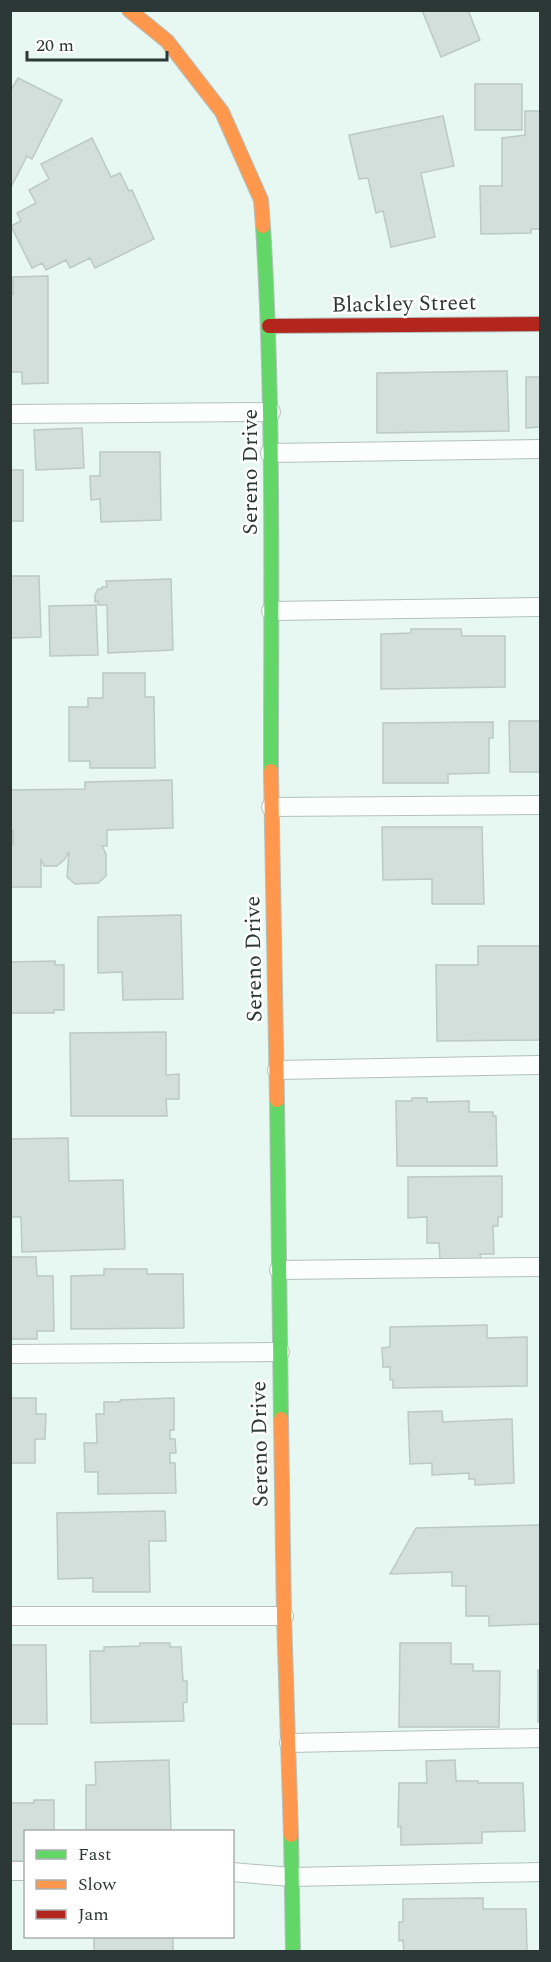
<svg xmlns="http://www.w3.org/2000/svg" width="551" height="1962" viewBox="0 0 551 1962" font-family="Spectral,serif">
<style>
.building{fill:#d2dfdb;stroke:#bcc9c5;stroke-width:1.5}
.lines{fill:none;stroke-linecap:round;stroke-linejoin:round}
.lane-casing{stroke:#b4c1bd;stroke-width:20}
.fast-casing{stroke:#b4c1bd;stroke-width:16}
.slow-casing{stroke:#b4c1bd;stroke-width:16}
.jam-casing{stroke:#b4c1bd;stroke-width:16}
.lane{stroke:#fbfefd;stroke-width:18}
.fast{stroke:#63d668;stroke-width:14}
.slow{stroke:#ff974d;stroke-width:14}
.jam{stroke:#b3261e;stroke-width:14}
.labels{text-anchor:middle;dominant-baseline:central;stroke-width:5;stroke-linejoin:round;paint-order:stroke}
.street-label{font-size:22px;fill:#2c3835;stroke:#fff}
</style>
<rect width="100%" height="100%" fill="#e7f7f2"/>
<g class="building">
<polygon points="422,10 468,10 480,40 441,57"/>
<polygon points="18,78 62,100 32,159 27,156 10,189 10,92"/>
<rect x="475" y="84" width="47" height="46"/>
<polygon points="525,111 540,111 540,229 531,229 531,233 481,234 480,186 502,186 502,138 525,135"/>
<polygon points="443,116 454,166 421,173 435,237 391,247 383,211 376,213 368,178 359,179 349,135"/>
<polygon points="92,138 111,177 120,173 129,191 132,190 154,239 95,268 90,258 70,268 66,260 46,270 42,263 32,268 11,226 21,221 17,213 36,203 29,190 49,179 41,164"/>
<polygon points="48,276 48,383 22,384 22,372 10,372 10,294 13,294 13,277"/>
<polygon points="507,371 509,431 377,433 377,373"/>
<polygon points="526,377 540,377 540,427 526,428"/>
<polygon points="82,428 84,468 36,470 34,430"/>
<polygon points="100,452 160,452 161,520 101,522 100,499 91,500 90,476 100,476"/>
<rect x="10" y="470" width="13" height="51"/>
<polygon points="10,576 39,576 41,637 10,638"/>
<polygon points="171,579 173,650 108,653 107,605 98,605 98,601 95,602 95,595 98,589 102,589 102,587 107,587 106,581"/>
<polygon points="96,605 98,655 50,656 49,606"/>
<polygon points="411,629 461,629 462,636 505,636 505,687 381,689 381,634 411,633"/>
<polygon points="103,673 145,673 145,697 154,697 155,768 90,768 90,761 69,761 69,707 88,707 88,698 103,698"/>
<polygon points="509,721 540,721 540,772 510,772"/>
<polygon points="493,722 493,738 489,738 489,773 448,774 448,783 383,783 383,723"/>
<polygon points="172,780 173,828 107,830 107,846 102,846 106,854 106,876 98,883 75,884 67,877 69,852 65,859 57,866 44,866 41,859 41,887 10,887 10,844 13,844 13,831 10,831 10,790 85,789 85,782"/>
<polygon points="382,827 482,827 484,904 432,904 432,879 383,880"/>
<polygon points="181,915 183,999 123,1000 122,972 98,973 98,917"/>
<polygon points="478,946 540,946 540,1040 437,1041 436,965 478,965"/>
<polygon points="55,961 55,965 64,965 64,1010 54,1010 54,1013 10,1013 10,962"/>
<polygon points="166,1032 166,1075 179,1074 179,1099 166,1099 167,1116 71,1116 70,1033"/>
<polygon points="412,1098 427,1098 427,1102 469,1101 469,1112 493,1112 493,1116 496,1116 497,1166 397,1166 396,1101 412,1101"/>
<polygon points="68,1138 69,1181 123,1180 125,1249 22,1252 21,1217 10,1217 10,1139"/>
<polygon points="502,1176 502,1217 498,1217 498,1226 493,1226 494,1254 480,1254 481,1259 440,1259 439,1243 427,1243 427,1217 408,1218 408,1177"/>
<polygon points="10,1257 36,1257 37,1276 53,1276 54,1331 37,1331 37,1339 10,1339"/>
<polygon points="104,1269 147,1269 147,1274 183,1274 184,1328 71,1329 71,1276 104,1275"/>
<polygon points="487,1325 487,1338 527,1337 527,1386 393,1388 393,1380 390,1380 390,1367 383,1367 382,1348 390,1347 390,1327"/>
<polygon points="10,1398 36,1398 36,1414 46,1414 45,1439 35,1439 35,1463 10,1463"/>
<polygon points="174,1398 174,1430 170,1430 170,1439 175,1439 176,1453 170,1453 170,1463 175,1463 176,1493 98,1494 98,1472 85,1472 84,1443 97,1443 96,1414 104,1414 104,1402 120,1402 120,1400"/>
<polygon points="442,1411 443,1422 512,1419 514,1483 475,1485 475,1479 469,1479 469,1473 432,1475 432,1463 410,1464 408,1412"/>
<polygon points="165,1511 166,1541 149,1541 150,1592 93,1592 93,1578 58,1579 57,1513"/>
<polygon points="540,1525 540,1624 489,1626 489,1616 466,1616 466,1586 452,1586 452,1572 390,1574 416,1528"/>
<polygon points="140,1643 170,1643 170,1647 181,1647 183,1681 187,1681 187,1702 183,1703 184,1721 91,1723 90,1651 104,1651 104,1647 140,1646"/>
<polygon points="400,1643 451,1643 451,1664 473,1664 473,1671 500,1671 499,1727 399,1727"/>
<polygon points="10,1645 46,1645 47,1724 10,1724"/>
<rect x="538" y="1670" width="2" height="52"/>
<polygon points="169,1760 171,1832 86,1832 86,1785 96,1785 95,1762"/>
<polygon points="455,1760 456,1781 478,1781 478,1783 523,1783 525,1831 482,1832 482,1843 401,1845 401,1826 398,1827 399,1783 427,1783 426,1761"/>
<polygon points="34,1800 54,1800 54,1832 26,1832 26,1861 10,1861 10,1803 34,1803"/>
<polygon points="483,1898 483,1909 526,1909 527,1952 404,1952 403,1940 399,1941 399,1922 403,1922 403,1899"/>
<rect x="94" y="1936" width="79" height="16"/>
</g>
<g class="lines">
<defs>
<g id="lane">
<polyline points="10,414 271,412"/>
<polyline points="270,453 540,449"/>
<polyline points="271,611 540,607"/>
<polyline points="271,807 540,805"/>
<polyline points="277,1070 540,1065"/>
<polyline points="279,1270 540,1267"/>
<polyline points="10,1354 280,1352"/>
<polyline points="10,1616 284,1616"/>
<polyline points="289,1743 540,1738"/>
<polyline points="10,1871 26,1871"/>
<polyline points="232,1872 291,1877 540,1872"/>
</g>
<g id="fast">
<path d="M263 226C274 407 271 589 271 771"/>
<polyline points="277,1100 281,1419"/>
<polyline points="291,1835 293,1952"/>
</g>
<g id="slow">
<polyline points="129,10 167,41 222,112 261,200 263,226"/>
<polyline points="271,771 277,1100"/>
<polyline points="281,1419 284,1616 291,1835"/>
</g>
<polyline id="jam" points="269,326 540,324"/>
</defs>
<use href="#lane" class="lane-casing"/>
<use href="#fast" class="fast-casing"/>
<use href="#slow" class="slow-casing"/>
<use href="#jam" class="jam-casing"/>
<use href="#lane" class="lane"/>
<use href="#fast" class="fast"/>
<use href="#slow" class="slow"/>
<use href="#jam" class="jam"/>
</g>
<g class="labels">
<g class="street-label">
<text transform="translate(404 304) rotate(-1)">Blackley Street</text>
<text transform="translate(250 472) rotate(-90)">Sereno Drive</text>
<text transform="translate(254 959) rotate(-91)">Sereno Drive</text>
<text transform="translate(260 1444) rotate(-91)">Sereno Drive</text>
</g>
</g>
<rect width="551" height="1962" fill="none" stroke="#2c3835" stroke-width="24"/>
<rect x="24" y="1830" width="210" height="108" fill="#ffffff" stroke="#abafae" stroke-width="1.5"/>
<rect x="36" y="1850" width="30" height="9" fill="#63d668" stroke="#abafae" stroke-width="1.5"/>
<text x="78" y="1860" font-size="18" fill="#2c3835">Fast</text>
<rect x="36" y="1880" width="30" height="9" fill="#ff974d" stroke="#abafae" stroke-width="1.5"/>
<text x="78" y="1890" font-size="18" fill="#2c3835">Slow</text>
<rect x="36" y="1910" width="30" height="9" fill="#b3261e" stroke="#abafae" stroke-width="1.5"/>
<text x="78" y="1920" font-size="18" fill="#2c3835">Jam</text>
<path d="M27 51v9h140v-9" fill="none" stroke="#2c3835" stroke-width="3"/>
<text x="36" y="51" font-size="18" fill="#2c3835" stroke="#ffffff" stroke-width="4.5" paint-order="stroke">20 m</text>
</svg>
